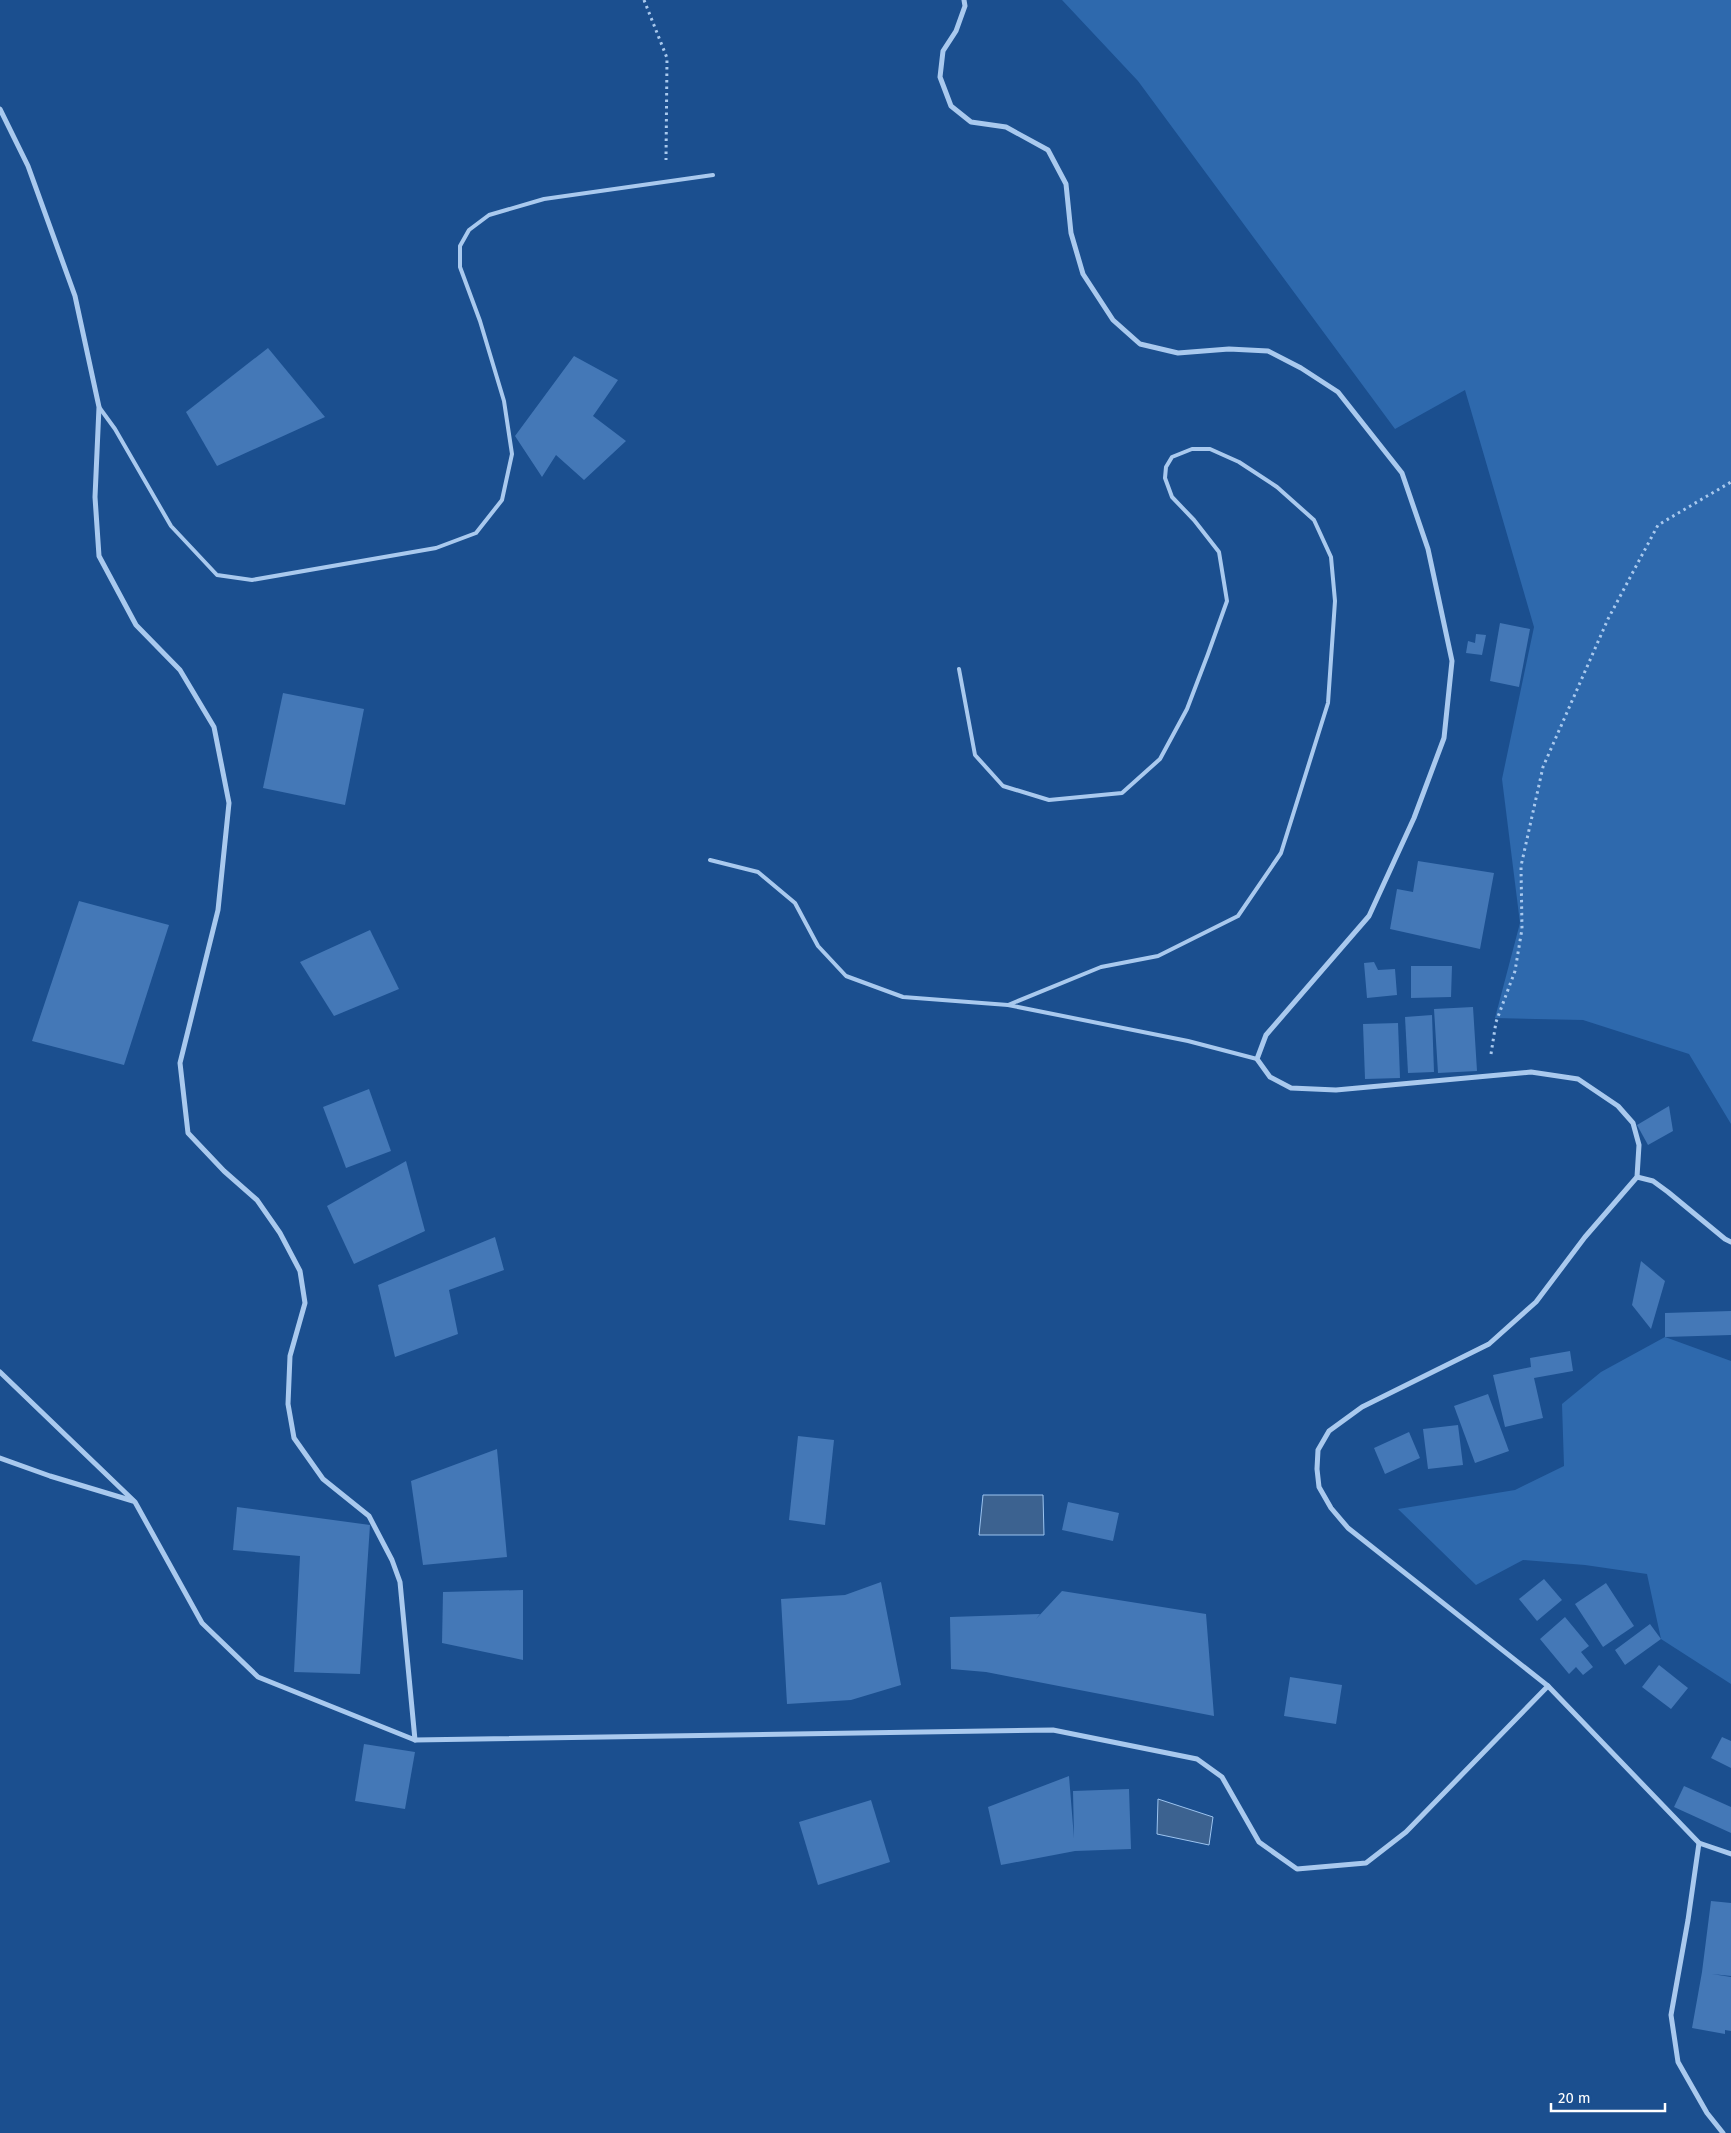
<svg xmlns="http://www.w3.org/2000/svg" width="1731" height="2133" viewBox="0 0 1731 2133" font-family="'Fira Sans',sans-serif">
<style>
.green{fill:#2e69ad}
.water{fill:#3c6290;stroke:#9cc4f0}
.building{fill:#4478b7}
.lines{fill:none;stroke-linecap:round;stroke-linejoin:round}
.path{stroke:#a9c9ee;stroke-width:3;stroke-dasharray:2.5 4;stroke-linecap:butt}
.service{stroke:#a9c9ee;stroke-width:4}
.minor{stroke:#a9c9ee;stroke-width:5}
</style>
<rect width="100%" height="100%" fill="#1b4f8f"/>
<g class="green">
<polygon points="1062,0 1731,0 1731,1124 1689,1054 1583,1020 1495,1018 1520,923 1502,779 1534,627 1465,390 1395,429 1138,81"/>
<polygon points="1665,1337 1731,1361 1731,1684 1661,1639 1647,1574 1585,1565 1523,1560 1476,1585 1398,1509 1515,1490 1564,1466 1562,1404 1601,1372"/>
</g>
<g class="water">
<polygon points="983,1495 1043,1495 1044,1535 979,1535"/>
<polygon points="1158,1799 1213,1817 1209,1845 1157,1834"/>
</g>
<g class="building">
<polygon points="268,348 325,417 217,466 186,412"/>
<polygon points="574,356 618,380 593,416 626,441 584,480 556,455 542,477 515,436"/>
<polygon points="1500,623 1530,629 1519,687 1490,681"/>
<polygon points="1476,634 1486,635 1482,655 1466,653 1468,641 1475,643"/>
<polygon points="283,693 364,709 345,805 263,788"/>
<polygon points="1418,861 1494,873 1480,949 1390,929 1397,889 1413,892"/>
<polygon points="79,901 169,925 124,1065 32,1041"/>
<polygon points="370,930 399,989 334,1016 300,962"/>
<polygon points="1374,962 1378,970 1395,969 1397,995 1367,998 1364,963"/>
<polygon points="1411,966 1452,966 1451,997 1411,998"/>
<polygon points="1473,1007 1477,1071 1438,1073 1434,1009"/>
<polygon points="1432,1015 1434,1072 1408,1073 1405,1017"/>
<polygon points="1398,1023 1400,1078 1365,1079 1363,1024"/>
<polygon points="369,1089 391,1151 346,1168 323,1107"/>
<polygon points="1669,1106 1673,1131 1648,1145 1637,1125"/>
<polygon points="406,1161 425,1231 354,1264 327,1206"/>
<polygon points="495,1237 504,1270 449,1290 458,1334 395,1357 378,1285"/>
<polygon points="1641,1261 1665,1281 1651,1329 1632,1305"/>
<polygon points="1731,1311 1731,1335 1665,1337 1665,1313"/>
<polygon points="1570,1351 1573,1371 1534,1378 1543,1418 1505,1427 1493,1375 1531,1367 1530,1358"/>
<polygon points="1488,1394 1509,1451 1475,1463 1454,1406"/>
<polygon points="1458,1425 1463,1465 1428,1469 1423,1429"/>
<polygon points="1409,1432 1420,1458 1385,1474 1374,1448"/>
<polygon points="798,1436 834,1440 825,1525 789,1520"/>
<polygon points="497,1449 507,1557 423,1565 411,1481"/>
<polygon points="1068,1502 1119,1513 1113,1541 1062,1530"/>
<polygon points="237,1507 370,1525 360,1674 294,1672 300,1556 233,1550"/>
<polygon points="1544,1579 1562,1600 1537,1621 1519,1599"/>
<polygon points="881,1582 901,1685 851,1700 787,1704 781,1599 845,1595"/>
<polygon points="1606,1583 1634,1626 1603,1647 1575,1604"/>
<polygon points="523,1590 523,1660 442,1643 443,1592"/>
<polygon points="1062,1591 1206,1614 1214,1716 986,1672 951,1669 950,1617 1040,1614 1036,1619"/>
<polygon points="1565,1617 1589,1646 1581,1652 1593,1667 1583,1675 1576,1667 1569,1674 1540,1639"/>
<polygon points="1650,1624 1661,1639 1625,1665 1615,1650"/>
<polygon points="1659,1665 1688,1688 1671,1709 1642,1687"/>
<polygon points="1290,1677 1342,1685 1336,1724 1284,1716"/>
<polygon points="1722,1737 1731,1741 1731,1768 1711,1758"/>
<polygon points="364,1744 415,1752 405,1809 355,1801"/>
<polygon points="1069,1776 1074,1838 1073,1791 1129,1789 1131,1849 1075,1851 1001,1865 988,1807"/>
<polygon points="1684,1786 1731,1807 1731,1833 1674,1807"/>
<polygon points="871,1800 890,1862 818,1885 799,1822"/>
<polygon points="1711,1901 1731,1903 1731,1976 1712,1974 1731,1977 1731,2031 1725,2030 1725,2034 1692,2028 1702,1972"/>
</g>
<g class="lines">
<g class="path">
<polyline points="644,0 667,58 666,160"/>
<polyline points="1491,1054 1496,1022 1515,971 1522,929 1521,866 1543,767 1608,619 1658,525 1731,482"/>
</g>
<g class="service">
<polyline points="99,407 115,429 171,526 217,575 252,580 436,548 476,533 502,500 512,454 504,401 480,321 460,267 460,246 469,230 489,215 544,199 713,175"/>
<polyline points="959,669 975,755 1003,786 1049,800 1122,793 1160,759 1187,709 1208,654 1227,601 1219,552 1194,520 1172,497 1165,478 1166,467 1172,457 1192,449 1210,449 1239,462 1277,487 1314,520 1331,557 1335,601 1328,703 1281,853 1238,916 1158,956 1101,967 1008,1005 1188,1041 1257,1059"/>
<polyline points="710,860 758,872 795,903 818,946 846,976 903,997 1008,1005"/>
</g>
<g class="minor">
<polyline points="964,0 965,6 956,31 943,51 940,77 951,106 971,122 1006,127 1048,150 1066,184 1071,233 1083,274 1113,320 1140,344 1178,353 1229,349 1268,351 1301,368 1338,392 1402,473 1428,549 1452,661 1444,738 1414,818 1369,916 1266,1035 1257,1059 1270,1077 1291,1088 1336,1090 1531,1072 1578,1079 1618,1106 1633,1123 1639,1145 1637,1177 1585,1237 1536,1302 1489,1344 1362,1407 1329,1431 1318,1450 1317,1469 1319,1487 1331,1508 1348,1528 1548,1686 1699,1843 1731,1854"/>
<polyline points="0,109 28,166 75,296 99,407 95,497 99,556 136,625 180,670 214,727 229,803 218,910 180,1063 188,1133 224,1171 257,1200 280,1233 300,1271 305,1303 290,1356 288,1404 294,1438 323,1479 369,1516 392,1560 400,1582 415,1740"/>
<polyline points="1637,1177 1653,1181 1668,1192 1725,1239 1731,1242"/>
<polyline points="0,1372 135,1502 202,1623 258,1677 415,1740 1053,1730 1197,1759 1222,1777 1259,1842 1297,1869 1366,1863 1406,1832 1548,1686"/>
<polyline points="0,1458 50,1476 133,1501"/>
<polyline points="1699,1843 1688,1920 1671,2015 1678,2062 1707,2113 1723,2133"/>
</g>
</g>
<path d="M1551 2103v8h114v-8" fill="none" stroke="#ffffff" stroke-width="2.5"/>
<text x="1558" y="2103" font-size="15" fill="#ffffff" stroke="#1b4f8f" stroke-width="4" paint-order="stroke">20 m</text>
</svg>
